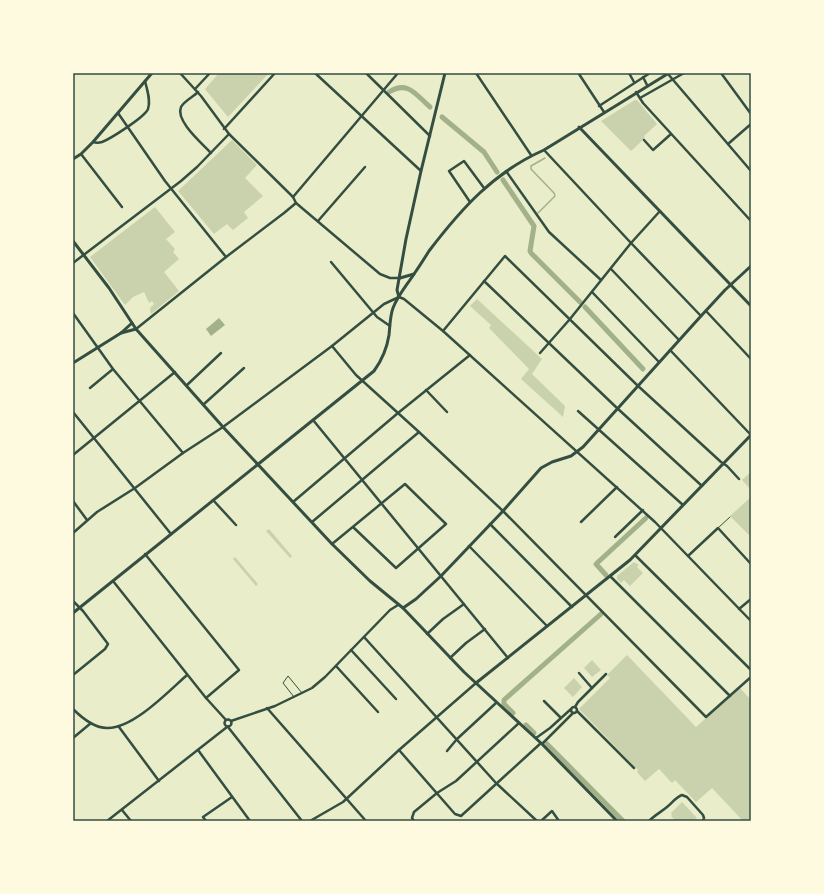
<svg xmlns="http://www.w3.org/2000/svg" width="824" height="894" viewBox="0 0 824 894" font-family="'DM Sans',sans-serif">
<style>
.green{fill:#cad2ad}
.water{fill:#a3b18a}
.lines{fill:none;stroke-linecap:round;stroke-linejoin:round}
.stream{stroke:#a3b18a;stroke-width:1.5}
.canal{stroke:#a3b18a;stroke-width:5}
.service{stroke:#344e41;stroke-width:1}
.minor{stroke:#344e41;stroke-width:2.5}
.tertiary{stroke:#344e41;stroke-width:3}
.secondary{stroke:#344e41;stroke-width:3}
.neatline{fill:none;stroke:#344e41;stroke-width:1.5}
</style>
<rect width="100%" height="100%" fill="#e9edc9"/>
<g class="green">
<polygon points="219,73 269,73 228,117 205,89"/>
<polygon points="635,100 637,100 657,124 644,136 645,138 631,151 601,121"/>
<polygon points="232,140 257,165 245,178 263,196 244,212 248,218 233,230 227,224 214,234 178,191"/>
<polygon points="155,207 175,232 166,239 175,249 173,252 179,259 164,272 179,291 151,314 150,308 154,304 152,301 149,303 144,292 133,297 125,305 90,257"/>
<polygon points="477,299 542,359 532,374 565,406 563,417 521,379 529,369 489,328 491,325 470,306"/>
<polygon points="751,472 751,490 742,480"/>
<polygon points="751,497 751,537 730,516"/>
<polygon points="269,529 292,556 290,558 266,531"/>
<polygon points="235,557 258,584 256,586 233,559"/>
<polygon points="634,562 639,565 637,567 643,573 630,586 624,580 621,583 617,579 617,576"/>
<polygon points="627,655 696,727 740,688 751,700 751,817 747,821 743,821 712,788 696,802 675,780 672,783 659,769 645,781 637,772 638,770 579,709 610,678 607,675"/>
<polygon points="592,660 601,670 592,677 584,668"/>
<polygon points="574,678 582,687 573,697 564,688"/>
<polygon points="682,802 697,818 692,821 676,821 671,816 672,815 671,813"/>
</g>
<polygon class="water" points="219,318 225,325 211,336 206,329"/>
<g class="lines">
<polyline class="stream" points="538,213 555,196 554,193 531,169 531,166 545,158"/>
<g class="canal">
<path d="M389 92C408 80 416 95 430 107"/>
<polyline points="442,117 484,152 497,172"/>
<polyline points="503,180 534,226 530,251 531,253 580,302"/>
<polyline points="585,307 643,369"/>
<polyline points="606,575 596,564 646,518"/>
<polyline points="513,713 504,704 504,700 601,614"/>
<polyline points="526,725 534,733"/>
<polyline points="547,744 623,821"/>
</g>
<g class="service">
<polyline points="718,528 730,517"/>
<polyline points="294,697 283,683 288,676 302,693"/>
</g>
<g class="minor">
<polyline points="180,73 201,96 229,134 293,197 296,203 380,274 390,278 400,278"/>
<polyline points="315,73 421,171"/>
<polyline points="366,73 430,136"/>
<polyline points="476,73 531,155"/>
<polyline points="581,73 579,74 604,112"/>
<polyline points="629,73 634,82"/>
<polyline points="721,73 751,114"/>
<polyline points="668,74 751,171"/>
<polyline points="643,77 647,85"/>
<polyline points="195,89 210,73"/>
<path d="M198 92C193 97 184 101 181 107 175 121 203 144 211 153"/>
<polyline points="636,92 643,103 751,221"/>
<polyline points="640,98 684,73"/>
<polyline points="599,106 650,73"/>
<polyline points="118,113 165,181 226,257"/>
<polyline points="224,129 275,73"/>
<polyline points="644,140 653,150 671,134"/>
<path d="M93 142C96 143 99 143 102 142 110 139 145 117 148 109 151 100 147 90 145 81"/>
<polyline points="728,144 751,124"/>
<polyline points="544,150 631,243 701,316"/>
<polyline points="81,154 122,207"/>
<polyline points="506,171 549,232 601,280"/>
<polyline points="293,197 398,73"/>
<polyline points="470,202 449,171 464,161 484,188"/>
<polyline points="318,221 365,167"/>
<polyline points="331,262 377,317 390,326"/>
<polyline points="73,263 181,181 197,167 229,134"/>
<polyline points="611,269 679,340"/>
<polyline points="484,281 617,408 702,486"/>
<polyline points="592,292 659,362"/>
<polyline points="706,311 751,359"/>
<polyline points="73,313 113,369 183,453"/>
<polyline points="136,329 226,257 284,213 296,203"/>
<polyline points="443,331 505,256 637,385 721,462 727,466 739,479"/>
<polyline points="332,346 356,375 419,432 503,511 706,717 751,677"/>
<polyline points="670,350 751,435"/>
<polyline points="540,353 570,319 631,243 660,211"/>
<polyline points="187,385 221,353"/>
<polyline points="90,388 113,369"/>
<polyline points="426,390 447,412"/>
<polyline points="204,404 244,368"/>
<polyline points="578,411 683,505"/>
<polyline points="73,412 171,534"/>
<polyline points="313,420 508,658"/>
<polyline points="73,455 175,372"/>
<polyline points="213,500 236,525"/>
<polyline points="73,501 87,520"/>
<polyline points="293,502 398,413 470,355"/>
<polyline points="312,522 419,432"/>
<polyline points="581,522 617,487"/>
<polyline points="490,524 572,607"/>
<polyline points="73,533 97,512 135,488 183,453 223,427 332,346 384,304 399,297 404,299 443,331 655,522 751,621"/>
<polyline points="615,537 643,510"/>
<polyline points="332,544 405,484 446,524 396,568 353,527"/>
<polyline points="469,546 547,626"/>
<polyline points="145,554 239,670 206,698"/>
<polyline points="635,555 751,670"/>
<polyline points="688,556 718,528 751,564"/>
<polyline points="610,576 730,696"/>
<polyline points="113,581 206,698 226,720"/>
<polyline points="73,601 83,611 108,644 105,649 73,675"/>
<polyline points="739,609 751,599"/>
<polyline points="427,634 443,619 464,604"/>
<polyline points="364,637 496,783 537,821"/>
<polyline points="351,650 396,699"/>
<polyline points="450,658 466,643 485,629"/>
<polyline points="336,666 378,712"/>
<polyline points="579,673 592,688"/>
<polyline points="544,701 561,718"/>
<circle cx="574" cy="710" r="3"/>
<polyline points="575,707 578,702 606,674"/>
<polyline points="267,708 366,821"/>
<path d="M73 709C82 718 94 728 107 728 133 729 169 691 187 675"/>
<polyline points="577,711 634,768"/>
<circle cx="228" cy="723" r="3.5"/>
<polyline points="231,721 275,706 312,688 325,677 390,610 398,605"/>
<polyline points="119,727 159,781"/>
<polyline points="228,727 302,821"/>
<polyline points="73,738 91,723"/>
<polyline points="536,738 550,728 571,709"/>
<polyline points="542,744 573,713"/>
<polyline points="198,750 250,821"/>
<polyline points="399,750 455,814 461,816 541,743"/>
<polyline points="447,751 457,739 496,703"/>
<polyline points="122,810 131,821"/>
<polyline points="107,821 227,727"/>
<polyline points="206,821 203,817 232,797"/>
<polyline points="310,821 343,802 399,750 476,683"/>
<polyline points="414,821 412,818 414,812 437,793 456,781 519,723"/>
<polyline points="541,821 552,811 559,821"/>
<path d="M649 821C655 815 661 812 667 807 672 803 676 797 682 795L687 797 703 815 704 818 703 821"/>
</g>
<g class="tertiary">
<polyline points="73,159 81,154 93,142 152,73"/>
<polyline points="73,241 109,288 136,329 223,427 332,544 370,581 403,608 464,672 542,744 617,821"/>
<polyline points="400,278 414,274"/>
<polyline points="399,297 397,290 406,239 421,171 445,73"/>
<polyline points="121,333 136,329"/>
<polyline points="73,363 121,333 132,323"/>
<polyline points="403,608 416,599 441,576 503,511 541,468 552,462 571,456 583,447 701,316 725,290 751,266"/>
<polyline points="476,683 630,560 751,435"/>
</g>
<g class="secondary">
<polyline points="579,127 751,306"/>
<path d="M73 613 374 371C382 360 387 348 389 335 390 326 390 316 393 308 398 295 407 285 414 274 419 267 424 259 429 251 461 209 494 172 544 150L669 73"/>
</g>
</g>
<rect width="824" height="894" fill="none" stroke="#fefae0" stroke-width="148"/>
<rect x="74" y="74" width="676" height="746" class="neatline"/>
</svg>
